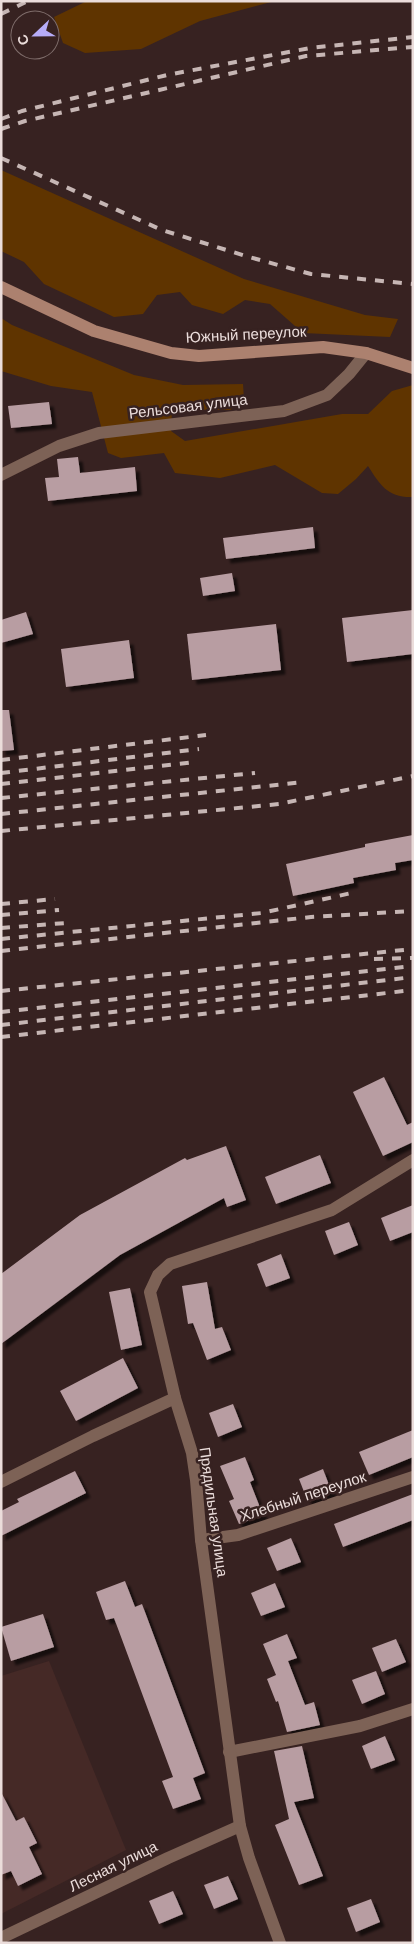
<svg xmlns="http://www.w3.org/2000/svg" width="414" height="1944" viewBox="0 0 414 1944" font-family="Arial,sans-serif">
<style>
.built{fill:#452926}
.green{fill:#5f3400}
.building{fill:#b89da2;filter:url(#shadow)}
.lines{fill:none;stroke-linecap:round;stroke-linejoin:round}
.street{stroke:#7d6256;stroke-width:12}
.secondary{stroke:#ac816f;stroke-width:12}
.rail{stroke:#c6b6b4;stroke-width:4;stroke-dasharray:9 9;stroke-linecap:butt}
.labels{text-anchor:middle;dominant-baseline:central;stroke-width:5;stroke-linejoin:round;paint-order:stroke}
.street-label{font-size:15px;fill:#ebdddb;stroke:#372221}
</style>
<defs>
<filter id="shadow"><feDropShadow dx="4.5" dy="4.5" stdDeviation="1" flood-color="#0009"/></filter>
</defs>
<rect width="100%" height="100%" fill="#372221"/>
<polygon class="built" points="49,1661 126,1850 1,1914 1,1676"/>
<g class="green">
<polygon points="87,1 275,1 200,21 141,49 85,53 63,43 54,17"/>
<polygon points="1,170 244,279 365,315 398,319 390,337 303,333 270,304 245,300 223,314 192,305 180,292 157,295 143,314 114,317 44,284 24,262 1,251"/>
<path d="M1 318 12 325 134 375 183 385 243 384 244 400 230 410H172L171 431 185 441 342 414H368L392 391 413 385V497C388 498 380 485 368 466L356 479 338 494 322 493 275 465 220 478 175 473 164 453 121 458 108 453 92 392 51 386 1 371Z"/>
</g>
<g class="building">
<polygon points="49,402 52,424 11,428 8,406"/>
<polygon points="78,457 80,473 135,467 137,491 48,501 45,478 59,477 57,459"/>
<polygon points="313,527 315,548 226,559 223,538"/>
<polygon points="232,573 235,591 203,596 200,578"/>
<polygon points="413,610 413,654 347,662 342,618"/>
<polygon points="26,612 33,634 1,643 1,620"/>
<polygon points="276,624 281,670 192,680 187,634"/>
<polygon points="129,640 134,678 66,687 61,649"/>
<polygon points="1,710 9,710 14,750 1,751"/>
<polygon points="413,835 413,860 395,863 396,870 353,878 354,883 293,896 286,864 365,847 365,844"/>
<polygon points="384,1077 407,1125 413,1122 413,1142 383,1156 353,1092"/>
<polygon points="226,1146 246,1200 227,1207 224,1198 120,1255 1,1344 1,1274 80,1215 185,1158 187,1160"/>
<polygon points="320,1155 331,1183 276,1204 265,1177"/>
<polygon points="413,1205 413,1232 390,1241 381,1218"/>
<polygon points="349,1222 358,1245 334,1255 325,1231"/>
<polygon points="281,1254 290,1278 266,1287 257,1264"/>
<polygon points="207,1282 215,1329 222,1327 231,1350 207,1360 193,1323 188,1324 182,1286"/>
<polygon points="130,1288 142,1345 121,1350 109,1292"/>
<polygon points="123,1358 138,1388 76,1421 60,1391"/>
<polygon points="233,1404 242,1427 218,1437 209,1413"/>
<polygon points="413,1430 413,1457 369,1475 359,1452"/>
<polygon points="245,1457 254,1480 250,1482 263,1515 239,1524 229,1501 234,1499 220,1466"/>
<polygon points="323,1469 332,1493 308,1502 299,1479"/>
<polygon points="75,1471 86,1493 1,1536 1,1511 19,1502 17,1499"/>
<polygon points="413,1494 413,1520 343,1547 334,1524"/>
<polygon points="291,1538 301,1562 277,1571 267,1548"/>
<polygon points="125,1581 135,1607 142,1604 205,1773 193,1778 201,1799 173,1809 162,1781 173,1777 114,1618 106,1620 96,1592"/>
<polygon points="275,1583 285,1607 261,1616 251,1593"/>
<polygon points="43,1614 54,1647 11,1661 1,1627"/>
<polygon points="287,1634 297,1658 288,1661 305,1705 314,1702 320,1725 287,1732 278,1701 276,1702 267,1679 276,1675 263,1644"/>
<polygon points="396,1639 406,1662 382,1672 372,1648"/>
<polygon points="376,1671 385,1694 362,1704 352,1680"/>
<polygon points="385,1736 395,1760 371,1769 362,1746"/>
<polygon points="302,1746 314,1798 294,1802 323,1876 299,1885 275,1825 289,1819 274,1751"/>
<polygon points="1,1792 16,1821 24,1817 37,1843 29,1847 42,1874 18,1886 11,1871 1,1875"/>
<polygon points="228,1876 238,1899 214,1909 204,1885"/>
<polygon points="173,1891 183,1914 159,1924 149,1901"/>
<polygon points="371,1899 380,1922 356,1932 347,1908"/>
</g>
<g class="lines">
<g class="street">
<polyline points="1,475 59,446 99,433 284,411 327,395 349,374 366,353"/>
<polyline points="1,1482 93,1436 175,1398"/>
<polyline points="201,1540 238,1535 413,1477"/>
<polyline points="229,1752 360,1726 413,1709"/>
<polyline points="1,1938 168,1858 240,1826"/>
<polyline points="280,1943 249,1858 240,1826 201,1540 196,1480 192,1453 175,1398 150,1292 158,1275 170,1264 332,1210 413,1160"/>
</g>
<polyline class="secondary" points="1,287 94,331 171,353 199,356 323,347 366,353 413,368"/>
<g class="rail">
<polyline points="1,14 28,1"/>
<polyline points="1,119 22,111 167,75 310,48 413,37"/>
<polyline points="1,129 25,121 306,56 413,47"/>
<polyline points="1,158 162,230 249,257 311,274 413,284"/>
<polyline points="1,760 206,735"/>
<polyline points="1,773 199,749"/>
<polyline points="1,784 195,762"/>
<polyline points="1,798 255,773"/>
<polyline points="1,814 304,782"/>
<polyline points="1,831 279,804 413,776"/>
<polyline points="1,904 55,899"/>
<polyline points="1,915 59,910"/>
<polyline points="1,928 66,923"/>
<polyline points="1,939 262,913 356,892"/>
<polyline points="1,951 311,917 413,911"/>
<polyline points="374,959 413,958"/>
<polyline points="1,991 413,949"/>
<polyline points="1,1012 413,966"/>
<polyline points="1,1025 413,977"/>
<polyline points="1,1037 413,990"/>
</g>
</g>
<g class="labels">
<g class="street-label">
<text transform="translate(246 334) rotate(-3)">Южный переулок</text>
<text transform="translate(188 406) rotate(-7)">Рельсовая улица</text>
<text transform="translate(303 1496) rotate(-18)">Хлебный переулок</text>
<text transform="translate(214 1512) rotate(82)">Прядильная улица</text>
<text transform="translate(113 1866) rotate(-26)">Лесная улица</text>
</g>
</g>
<rect width="414" height="1944" fill="none" stroke="#ebdddb" stroke-width="5"/>
<g transform="translate(35 35) rotate(248)"><circle r="24" fill="#372221" stroke="#7f6d6b"/>
<path d="M0-4L9 19L0 12L-9 19Z" fill="#b6acf8"/>
<text y="-8" font-size="14" font-weight="bold" text-anchor="middle" fill="#ebdddb">С</text>
</g>
</svg>
